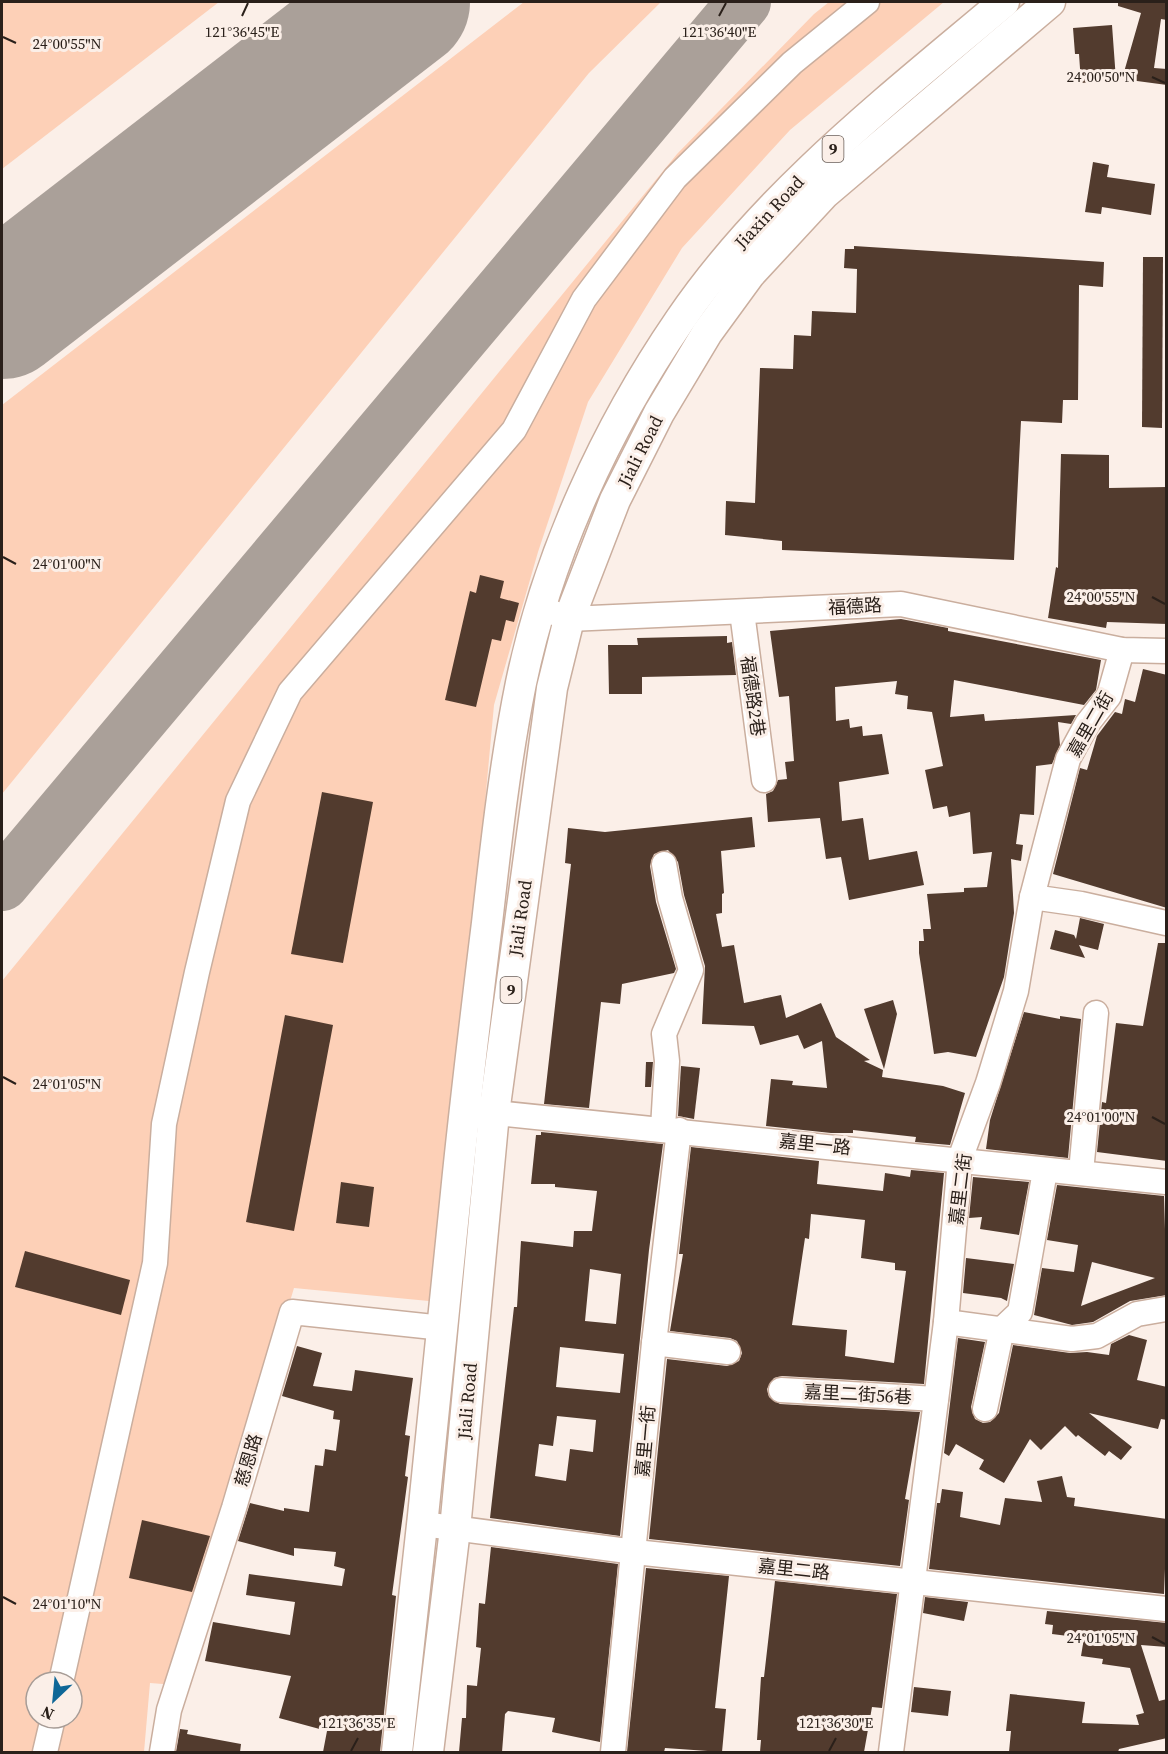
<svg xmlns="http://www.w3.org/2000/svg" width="1168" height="1754" viewBox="0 0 1168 1754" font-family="'Source Serif 4','Noto Sans TC',serif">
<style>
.green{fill:#fdd0b7;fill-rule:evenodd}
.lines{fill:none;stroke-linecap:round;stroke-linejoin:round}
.taxiway{stroke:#aaa099;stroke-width:54}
.runway{stroke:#aaa099;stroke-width:136}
.building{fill:#523b2e;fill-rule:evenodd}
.minor-casing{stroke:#caae9e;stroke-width:27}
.major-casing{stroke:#caae9e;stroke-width:33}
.minor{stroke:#fff;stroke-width:24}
.major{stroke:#fff;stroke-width:30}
.ticks{fill:none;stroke:#2a201a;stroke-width:2}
.labels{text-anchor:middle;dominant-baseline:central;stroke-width:6;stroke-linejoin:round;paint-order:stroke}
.shield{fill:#fbefe8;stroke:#695e58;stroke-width:1.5}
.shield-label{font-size:16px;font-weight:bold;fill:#2a201a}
.street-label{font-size:18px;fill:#2a201a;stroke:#fbefe8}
.ticks-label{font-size:15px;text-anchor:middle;fill:#2a201a;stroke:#fbefe8;stroke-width:6;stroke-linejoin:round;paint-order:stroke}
</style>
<rect width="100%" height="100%" fill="#fbefe8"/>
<g class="green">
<polygon points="2,2 219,2 2,169"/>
<polygon points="524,2 661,2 589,73 2,794 2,405"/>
<path d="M829 2H944L790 130 682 248 588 402 538 552 494 705 439 1302 294 1288 227 1511 188 1686 150 1683 144 1752H2V981L677 154 814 14ZM36 1682H72V1718H36Z"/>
</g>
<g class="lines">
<polyline class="taxiway" points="2,884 744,2"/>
<polyline class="runway" points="2,311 402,2"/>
</g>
<g class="building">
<polygon points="1118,2 1167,2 1167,20 1161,19 1154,68 1167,69 1167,85 1122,79 1141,13 1118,6"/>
<polygon points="1112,25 1116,80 1081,83 1079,54 1075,54 1073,28"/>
<polygon points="1093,162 1109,165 1107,177 1155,184 1151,215 1102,207 1101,214 1085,212"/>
<polygon points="854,246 1104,262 1103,287 1079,285 1078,400 1063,400 1062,423 1021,421 1014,560 782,550 782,541 725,535 726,501 755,503 760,368 793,369 794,335 811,336 812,311 856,313 857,269 844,268 845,249 854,249"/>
<polygon points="1143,257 1163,257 1162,428 1142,427"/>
<polygon points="1061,454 1109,455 1109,488 1167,487 1167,624 1107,622 1106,628 1048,618 1056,567 1058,568"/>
<polygon points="480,575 504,581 500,598 519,603 514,622 506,620 501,641 492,639 476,707 445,700 470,591 476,593"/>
<polygon points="901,619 948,628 948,631 1101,660 1096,690 1084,705 954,680 950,717 984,714 985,721 1076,715 1071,724 1058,722 1060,745 1052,764 1036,766 1034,815 1020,814 1016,844 1023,845 1021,861 1011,859 1014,913 1004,977 976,1057 948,1052 934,1054 919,953 919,941 924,941 923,929 931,929 927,894 964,892 964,888 987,887 992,852 973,854 970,812 949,817 947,806 933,809 925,770 943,766 932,712 907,709 908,696 895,694 897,681 835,687 836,721 849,719 850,728 862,726 863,736 882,734 889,774 839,782 842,821 863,818 869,860 917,851 924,885 849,900 841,857 826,859 820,818 768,822 766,794 773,791 778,780 787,779 785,762 794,761 789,696 779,697 770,631"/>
<polygon points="727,636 727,643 732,642 736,675 642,677 642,694 609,694 608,645 638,645 637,638"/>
<polygon points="1143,669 1167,675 1167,908 1053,874 1080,768 1087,770 1097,736 1115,712 1122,714 1125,699 1135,702"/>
<polygon points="322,792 373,802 343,963 291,954"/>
<polygon points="752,817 755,847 721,851 724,893 722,894 722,913 716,914 722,947 734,945 744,1003 781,995 786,1018 821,1003 836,1037 870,1060 864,1061 883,1070 882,1077 943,1086 965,1093 950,1145 915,1142 916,1137 853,1130 853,1133 831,1133 766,1126 771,1079 793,1081 792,1085 827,1088 822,1041 804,1049 798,1035 760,1045 754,1026 702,1024 705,966 684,895 678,862 668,850 654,854 650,866 656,902 676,969 674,973 622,984 620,1004 601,1002 589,1108 544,1104 571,864 565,863 568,828 605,832"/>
<polygon points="1080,918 1104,924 1098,950 1079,945 1085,958 1050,949 1055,930 1074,935 1076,939"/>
<polygon points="1158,943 1167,943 1167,1161 1097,1152 1102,1102 1106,1103 1116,1023 1143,1026"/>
<polygon points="893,1000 897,1014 884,1069 864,1009"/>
<polygon points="1024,1012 1060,1019 1060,1016 1081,1019 1068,1158 986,1149 990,1120"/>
<polygon points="285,1015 333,1025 294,1231 246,1222"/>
<polygon points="646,1062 653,1062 651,1087 645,1087"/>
<polygon points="681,1066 700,1068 694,1119 678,1116"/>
<path d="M541 1132 663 1144 649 1250 620 1536 490 1518 514 1307H517L521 1241 573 1247 574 1231H592L597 1191 555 1187V1184H531L536 1135H541ZM590 1269 621 1274 616 1324 585 1321ZM560 1347 624 1354 620 1393 556 1387ZM557 1416 596 1420 593 1452 570 1449 566 1481 535 1476 539 1444 553 1446Z"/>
<path d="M691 1147 819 1161 817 1184 883 1191 885 1173 910 1177 911 1170 944 1173 924 1384 782 1376 774 1378 767 1389 769 1397 780 1404 920 1412 905 1499 909 1500 900 1566 649 1539 667 1359 727 1366 739 1361 742 1353 737 1341 730 1338 670 1331 683 1254H679ZM811 1214 865 1220 861 1258 895 1263V1270L906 1271 894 1363 845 1356 847 1330 792 1325 805 1238 809 1239Z"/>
<polygon points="973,1177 1029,1182 1019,1235 980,1229 982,1217 969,1218"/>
<polygon points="341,1182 374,1187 369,1227 336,1223"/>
<path d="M1057 1185 1164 1196 1167 1295 1130 1301 1093 1322 1072 1325 1034 1315 1042 1268 1074 1272 1078 1245 1047 1240ZM1092 1262 1155 1278 1081 1306Z"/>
<polygon points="25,1251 130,1280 121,1315 15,1287"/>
<polygon points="966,1258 1014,1264 1007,1301 1001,1298 963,1293"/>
<polygon points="1129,1335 1147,1340 1137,1380 1167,1387 1167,1420 1161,1419 1158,1429 1089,1413 1132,1447 1121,1460 1109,1451 1105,1456 1078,1435 1076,1437 1065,1426 1041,1450 1030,1439 1004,1483 979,1469 984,1460 956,1444 949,1456 944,1453 958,1338 985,1342 971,1407 975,1419 983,1423 990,1422 999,1413 1013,1345 1070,1353 1087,1352 1109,1355 1111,1344"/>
<polygon points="297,1346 322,1353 313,1386 352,1391 355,1370 413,1378 405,1435 410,1436 405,1476 408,1477 392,1595 396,1596 380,1752 323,1752 327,1731 279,1718 291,1676 205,1661 213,1622 290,1635 295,1602 246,1595 249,1574 342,1586 345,1569 334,1566 336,1552 294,1548 294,1556 238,1541 250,1503 284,1511 284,1508 309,1512 315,1465 323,1466 325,1449 336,1451 340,1420 333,1419 334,1411 282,1396"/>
<polygon points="1062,1476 1067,1497 1075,1498 1074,1506 1167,1519 1164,1594 929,1569 937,1503 940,1503 942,1489 963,1492 960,1517 1000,1525 1005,1498 1042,1502 1037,1481"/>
<polygon points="142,1520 210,1536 192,1592 129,1578"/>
<polygon points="491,1547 618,1564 600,1742 552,1732 555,1718 508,1711 505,1714 502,1752 459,1752 462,1718 466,1718 467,1685 477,1686 481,1648 476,1647 479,1603 485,1604"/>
<polygon points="646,1568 729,1576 715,1708 726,1709 722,1752 665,1748 664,1752 627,1752"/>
<polygon points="775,1581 897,1594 882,1708 872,1707 864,1752 760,1752 761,1740 757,1740 761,1677 764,1677"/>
<polygon points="925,1597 968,1602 964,1621 923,1613"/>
<polygon points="1047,1611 1167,1623 1167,1647 1141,1645 1159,1701 1167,1699 1167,1738 1119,1749 1118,1752 1009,1752 1011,1731 1006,1731 1010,1694 1085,1702 1082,1723 1139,1725 1136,1715 1144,1713 1130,1668 1102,1664 1103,1659 1081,1656 1084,1638 1052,1634 1053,1625 1045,1624"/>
<polygon points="914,1687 951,1691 948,1716 911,1712"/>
<polygon points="180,1729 188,1730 187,1734 241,1744 240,1752 176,1752"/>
</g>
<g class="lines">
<defs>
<g id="minor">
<polyline points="542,608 569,619 901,604 1122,650 1166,651"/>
<polyline points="742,612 764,780"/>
<polyline points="1032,897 1081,904 1166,923"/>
<polyline points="477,1111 1166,1182"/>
<polyline points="663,1128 667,1061 664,1034 691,970 670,898 664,864"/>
<polyline points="1081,1172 1096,1013"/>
<polyline points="946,1322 1072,1339 1097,1336 1137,1314 1166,1309"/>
<polyline points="654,1343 728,1352"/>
<polyline points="781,1390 936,1399"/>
<polyline points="985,1409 1002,1329 1020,1312 1045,1171"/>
<polyline points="423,1524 635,1552 1166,1609"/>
<polyline points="61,1682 155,1263 164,1124 197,972 238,801 290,692 514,430 584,299 675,178 792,63 867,2"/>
<polyline points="45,1752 53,1718"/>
<polyline points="162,1752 169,1710 234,1508 292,1312 443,1328"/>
<polyline points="613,1752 654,1343 679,1130"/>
<polyline points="891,1752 946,1322 960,1159 988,1083 1016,991 1032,897 1068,759 1087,724 1109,696 1122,650"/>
</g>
<g id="major">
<path d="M397 1752C418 1566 438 1379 456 1193 465 1102 476 1013 487 923 496 843 505 762 521 683 548 554 606 428 680 320 766 194 889 99 1004 2"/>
<polyline points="428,1752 455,1529 494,1113 552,688 569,619 615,500 659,413 707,333 750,274 824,194 1050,2"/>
</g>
</defs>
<use href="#minor" class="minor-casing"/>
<use href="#major" class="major-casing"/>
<use href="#minor" class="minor"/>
<use href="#major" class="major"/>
</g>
<path class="ticks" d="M242 16 248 3M719 16 726 3M3 37 16 43M1152 77 1165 83M3 557 16 564M1152 597 1165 604M3 1077 16 1084M1152 1117 1165 1124M3 1597 16 1604M1152 1637 1165 1644M351 1751 358 1738M829 1751 836 1738"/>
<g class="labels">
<g class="shield">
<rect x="822.5" y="136" width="21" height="26" rx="4.5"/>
<rect x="500.5" y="977" width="21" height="26" rx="4.5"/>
</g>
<g class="shield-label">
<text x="833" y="149">9</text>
<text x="511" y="990">9</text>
</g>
<g class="street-label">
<text transform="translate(769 212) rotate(-47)">Jiaxin Road</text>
<text transform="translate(640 451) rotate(-63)">Jiali Road</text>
<text transform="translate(855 606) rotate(-3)">福德路</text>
<text transform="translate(753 696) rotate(82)">福德路2巷</text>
<text transform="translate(1090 724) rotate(-60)">嘉里二街</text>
<text transform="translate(520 918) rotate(-82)">Jiali Road</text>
<text transform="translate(815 1144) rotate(6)">嘉里一路</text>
<text transform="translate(960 1189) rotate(-83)">嘉里二街</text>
<text transform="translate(858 1394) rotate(3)">嘉里二街56巷</text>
<text transform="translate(467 1401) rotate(-85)">Jiali Road</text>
<text transform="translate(645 1441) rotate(-85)">嘉里一街</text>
<text transform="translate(248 1460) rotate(-74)">慈恩路</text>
<text transform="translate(794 1569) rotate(6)">嘉里二路</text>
</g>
</g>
<g class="ticks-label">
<text x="242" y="37">121°36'45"E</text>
<text x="719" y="37">121°36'40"E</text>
<text x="67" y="49">24°00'55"N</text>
<text x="1101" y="82">24°00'50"N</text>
<text x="67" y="569">24°01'00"N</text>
<text x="1101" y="602">24°00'55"N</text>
<text x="67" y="1089">24°01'05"N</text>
<text x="1101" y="1122">24°01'00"N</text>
<text x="67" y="1609">24°01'10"N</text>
<text x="1101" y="1643">24°01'05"N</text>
<text x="358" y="1728">121°36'35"E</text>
<text x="836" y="1728">121°36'30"E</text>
</g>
<rect width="1168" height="1754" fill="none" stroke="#2a201a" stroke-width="6"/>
<g transform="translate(54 1700) rotate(206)"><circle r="28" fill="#fbefe8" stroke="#a79c96" stroke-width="1.5"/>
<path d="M0-4.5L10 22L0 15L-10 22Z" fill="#0f6797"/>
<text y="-9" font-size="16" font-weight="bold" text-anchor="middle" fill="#2a201a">N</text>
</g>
</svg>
